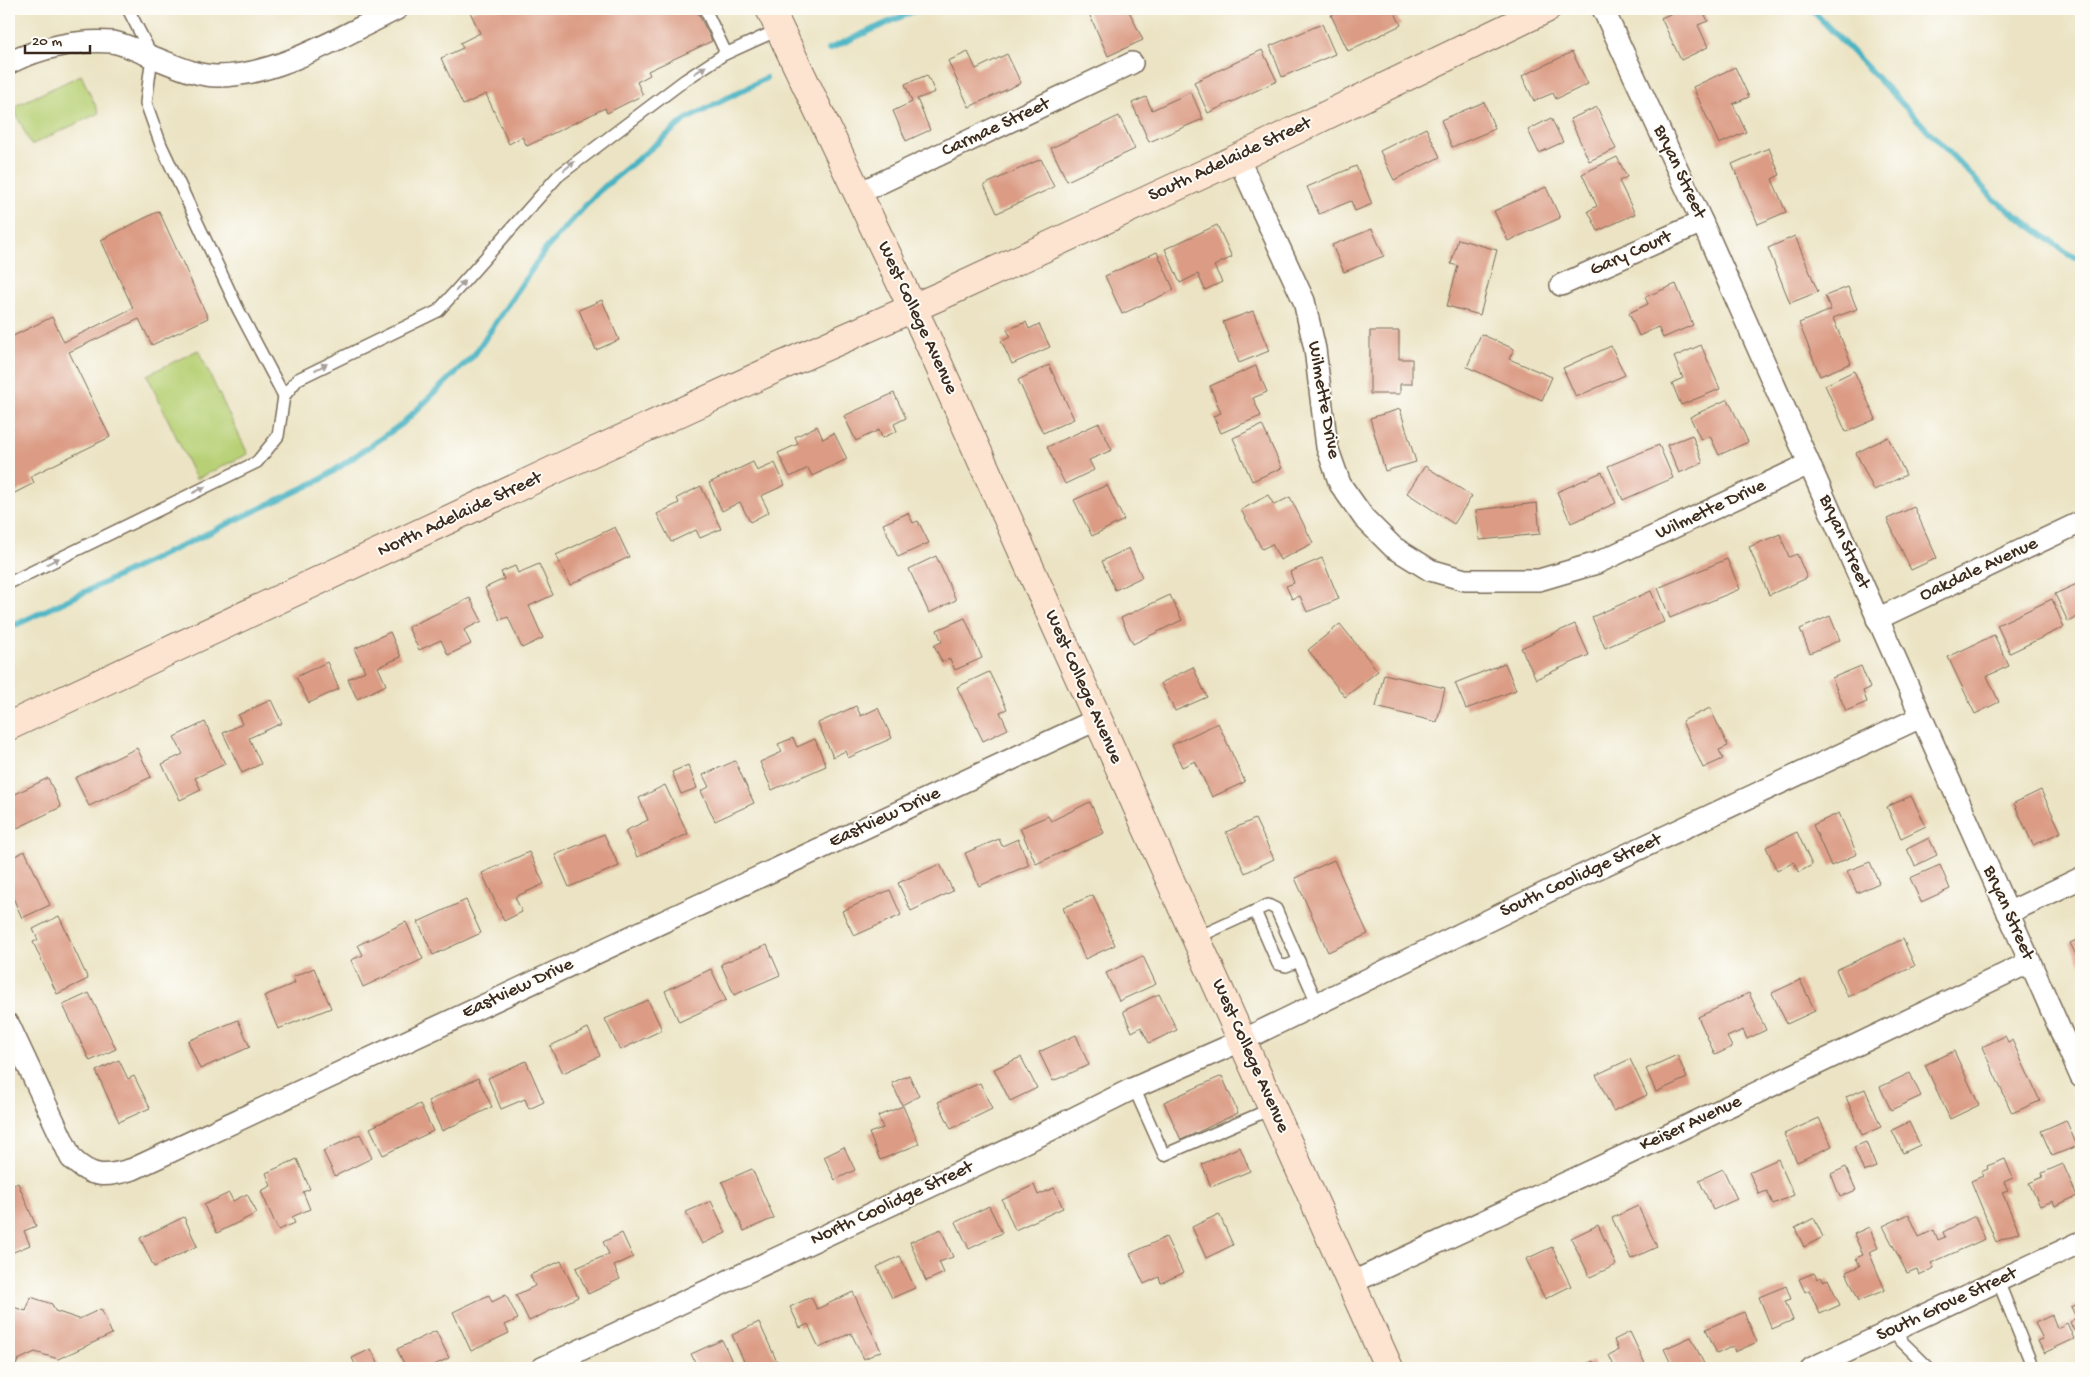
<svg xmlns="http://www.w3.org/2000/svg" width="2090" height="1377" viewBox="0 0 2090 1377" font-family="'Gochi Hand',sans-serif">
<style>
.green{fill:#b7d075;stroke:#797d4a}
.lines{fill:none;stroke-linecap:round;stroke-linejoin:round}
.stream{stroke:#46b3c2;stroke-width:6}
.building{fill:#db9b84}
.lane-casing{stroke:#796b58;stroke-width:14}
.street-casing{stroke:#796b58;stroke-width:24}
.secondary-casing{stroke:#796b58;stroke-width:30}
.lane{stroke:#fff;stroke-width:11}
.street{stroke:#fff;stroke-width:21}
.secondary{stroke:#fde4d1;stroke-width:28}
.oneway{fill:#a79f9a}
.labels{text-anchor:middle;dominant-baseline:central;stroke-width:4;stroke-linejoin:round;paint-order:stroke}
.street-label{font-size:19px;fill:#3b2a1e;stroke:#fdfcf7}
</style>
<rect width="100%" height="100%" fill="#fdfcf7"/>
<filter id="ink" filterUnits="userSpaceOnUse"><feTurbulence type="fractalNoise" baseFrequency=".02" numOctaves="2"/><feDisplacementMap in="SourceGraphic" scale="10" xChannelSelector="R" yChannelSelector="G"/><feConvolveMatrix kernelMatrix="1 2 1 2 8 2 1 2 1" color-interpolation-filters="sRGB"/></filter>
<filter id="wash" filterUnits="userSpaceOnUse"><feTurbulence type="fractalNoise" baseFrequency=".0096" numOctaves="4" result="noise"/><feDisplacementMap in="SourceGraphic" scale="20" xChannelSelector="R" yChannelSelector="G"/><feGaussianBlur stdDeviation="1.12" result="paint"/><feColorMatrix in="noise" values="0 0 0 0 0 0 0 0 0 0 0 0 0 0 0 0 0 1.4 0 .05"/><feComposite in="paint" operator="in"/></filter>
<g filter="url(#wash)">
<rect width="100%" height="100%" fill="#ebe3c3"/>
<g class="green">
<polygon points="81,75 99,113 31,145 13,107"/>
<polygon points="198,350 248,454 196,479 147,375"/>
</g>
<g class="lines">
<g class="stream">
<polyline points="1811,9 1994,199 2070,255 2081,259"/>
<polyline points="829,49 918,9"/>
<polyline points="9,628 322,479 402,424 474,355 545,250 598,192 685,120 766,78"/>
</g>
</g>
<g id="blocks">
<g class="building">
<polygon points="478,9 696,9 712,41 648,71 650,75 637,82 643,95 607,113 605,108 527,146 522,137 509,144 486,94 463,105 441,58 463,48 460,43 480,33 470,12"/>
<polygon points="1087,9 1128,9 1143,40 1108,56"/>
<polygon points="1343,9 1393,9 1401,25 1348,51 1331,15"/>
<polygon points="1681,9 1702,9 1708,21 1698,25 1708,47 1681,60 1661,18"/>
<polygon points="1322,24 1335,54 1282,77 1270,46"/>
<polygon points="1262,50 1277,81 1208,113 1194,82"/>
<polygon points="968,52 976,69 1007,54 1021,83 969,107 948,61"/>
<polygon points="1572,52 1588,84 1556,99 1553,93 1534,101 1522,76"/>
<polygon points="1735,67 1749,97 1733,104 1746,132 1719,144 1693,87"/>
<polygon points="927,75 935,92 917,99 930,130 906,141 893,111 912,102 905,84"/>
<polygon points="1191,92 1203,119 1149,142 1132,103 1146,97 1152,110"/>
<polygon points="1484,102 1495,129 1452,147 1441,120"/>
<polygon points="1597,107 1616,149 1589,161 1570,119"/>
<polygon points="1119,116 1135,149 1067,181 1051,148"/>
<polygon points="1551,118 1563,142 1539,153 1528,130"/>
<polygon points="1426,128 1440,157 1394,180 1380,151"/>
<polygon points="1769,148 1780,175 1772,179 1786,212 1758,224 1732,164"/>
<polygon points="1617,157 1627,177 1619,181 1635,214 1598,231 1588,211 1597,206 1582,174"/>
<polygon points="1041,159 1054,187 997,213 984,185"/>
<polygon points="1356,166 1372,204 1355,211 1351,201 1319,214 1307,187"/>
<polygon points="1546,187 1560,218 1508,241 1494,211"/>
<polygon points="159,211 208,318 152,345 139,319 69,352 110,437 31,476 34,483 9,496 9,338 52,317 64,342 133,308 101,240"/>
<polygon points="1217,225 1232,257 1214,266 1222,282 1205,290 1198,274 1180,283 1165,249"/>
<polygon points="1372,229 1384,256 1344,272 1332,245"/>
<polygon points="1795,236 1818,292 1790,303 1768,248"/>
<polygon points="1458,239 1497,250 1480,315 1447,306 1458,266 1451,264"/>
<polygon points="1157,252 1174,290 1122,314 1105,276"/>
<polygon points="1676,284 1693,325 1663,338 1658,327 1639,336 1629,313 1648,304 1645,297"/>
<polygon points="1848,287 1857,309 1833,318 1851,363 1820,376 1799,323 1831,310 1825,296"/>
<polygon points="602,300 619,340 596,350 579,310"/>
<polygon points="1253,311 1269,351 1239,363 1223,322"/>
<polygon points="1026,322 1029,329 1039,324 1050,347 1012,364 1001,341 1011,337 1007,330"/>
<polygon points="1370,331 1399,331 1399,359 1412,359 1412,384 1400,384 1400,394 1370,394"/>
<polygon points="1481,334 1514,349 1509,359 1552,377 1542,400 1467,367"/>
<polygon points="1701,345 1720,389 1681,405 1672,383 1683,378 1674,357"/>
<polygon points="1611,346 1625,375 1576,397 1563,368"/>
<polygon points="1049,365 1074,419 1043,433 1018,380"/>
<polygon points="1256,366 1267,392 1253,398 1261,416 1221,433 1213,416 1221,413 1210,386"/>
<polygon points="1854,371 1876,419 1846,432 1825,385"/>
<polygon points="894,393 906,418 894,424 897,431 882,438 879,430 856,441 844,416"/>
<polygon points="1728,399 1748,442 1719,455 1710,436 1701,440 1690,417"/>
<polygon points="1400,409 1416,462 1385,471 1370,418"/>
<polygon points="1099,423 1112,450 1089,460 1094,470 1065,484 1047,447"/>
<polygon points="1262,425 1282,468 1252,481 1233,438"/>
<polygon points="817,426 823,439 834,433 847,459 812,476 808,468 790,477 778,453 798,444 795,437"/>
<polygon points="1692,435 1703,463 1679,473 1667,445"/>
<polygon points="1888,437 1906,475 1874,490 1856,453"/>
<polygon points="1659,445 1673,478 1623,500 1608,466"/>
<polygon points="753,462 757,471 775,463 785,485 761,496 769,512 750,522 740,502 722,511 709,483"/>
<polygon points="1425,466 1472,496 1454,524 1407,493"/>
<polygon points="1602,472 1616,503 1571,523 1557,492"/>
<polygon points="1107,485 1124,520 1092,536 1074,500"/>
<polygon points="701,486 721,529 700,538 696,530 671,542 657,514 679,503 677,498"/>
<polygon points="1268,495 1274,505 1290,497 1313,543 1280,560 1272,544 1262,549 1241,510"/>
<polygon points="1537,503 1540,534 1480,540 1476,510"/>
<polygon points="1914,507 1937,558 1911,570 1887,519"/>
<polygon points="908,513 913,523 918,521 929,543 898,557 883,524"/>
<polygon points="615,527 629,557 570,585 556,555"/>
<polygon points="1780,534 1789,557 1797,554 1807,578 1769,595 1749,547"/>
<polygon points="1129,548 1142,577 1115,590 1102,561"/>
<polygon points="936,556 956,600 929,613 909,569"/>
<polygon points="1322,558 1339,599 1307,612 1300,596 1292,599 1286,586 1294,583 1290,572"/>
<polygon points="1727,559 1740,589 1670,618 1658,588"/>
<polygon points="539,564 553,595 529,606 543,638 522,648 508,617 500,620 485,588 504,579 501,572 515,566 518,573"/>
<polygon points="2081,582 2081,615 2068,622 2055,594"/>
<polygon points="1651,591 1664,622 1605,648 1592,617"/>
<polygon points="1170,595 1182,620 1133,644 1121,618"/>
<polygon points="470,598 482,621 464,630 471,644 448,655 441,640 419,650 408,627"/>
<polygon points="2052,599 2064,627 2010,653 1997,625"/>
<polygon points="1830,616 1840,640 1810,653 1800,629"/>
<polygon points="965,618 982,658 955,670 950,659 942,662 934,645 942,642 937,630"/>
<polygon points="1340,624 1378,671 1345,697 1308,650"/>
<polygon points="1575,624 1589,655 1536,679 1521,648"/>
<polygon points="390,632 401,657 378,667 386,685 357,699 348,679 365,671 354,649"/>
<polygon points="1994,635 2009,666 1987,676 1999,702 1975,714 1948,657"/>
<polygon points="327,662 339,689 309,703 296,677"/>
<polygon points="1505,663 1516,690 1466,709 1455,683"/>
<polygon points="1861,666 1870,688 1863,691 1867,702 1846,711 1832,678"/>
<polygon points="1193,667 1207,697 1175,711 1161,683"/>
<polygon points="989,672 1007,709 1000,712 1008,729 983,741 957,687"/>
<polygon points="1384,674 1445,688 1437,722 1376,707"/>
<polygon points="271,700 282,723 249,738 261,764 242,773 223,733 242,724 238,715"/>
<polygon points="856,706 861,716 878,708 892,738 848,758 845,751 833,757 818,723"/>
<polygon points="1710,708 1728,746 1719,750 1723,759 1703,768 1682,721"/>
<polygon points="205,722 225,764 195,778 201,790 180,800 162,764 183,754 174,737"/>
<polygon points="1218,723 1245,782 1212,797 1195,761 1182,767 1172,745"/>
<polygon points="793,738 797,747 815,739 826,766 772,790 760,762 782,752 778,744"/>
<polygon points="137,748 151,777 89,806 75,778"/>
<polygon points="735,761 754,803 715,821 701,791 709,787 703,775"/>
<polygon points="688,765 697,788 681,794 672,772"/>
<polygon points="48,778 61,807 9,832 9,797"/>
<polygon points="665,785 688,834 637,857 625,831 648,820 639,798"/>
<polygon points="2041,790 2061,832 2033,845 2014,803"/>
<polygon points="1911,796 1926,826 1901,838 1887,807"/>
<polygon points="1090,802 1104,833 1036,864 1020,828 1048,816 1051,821"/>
<polygon points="1839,813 1857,854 1831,866 1813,825"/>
<polygon points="1255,819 1274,859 1245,873 1226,832"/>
<polygon points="1797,832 1812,865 1799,872 1794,862 1777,871 1766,847"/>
<polygon points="604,834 619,866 569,887 555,855"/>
<polygon points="1929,838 1937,855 1915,866 1907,849"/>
<polygon points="999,839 1002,846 1018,839 1029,865 979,886 965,853"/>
<polygon points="25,851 50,905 22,918 9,889 9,859"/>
<polygon points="529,852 544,884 515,897 522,912 504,921 482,873"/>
<polygon points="1334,860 1368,934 1328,952 1295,878"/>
<polygon points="1870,862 1879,883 1857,893 1847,871"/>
<polygon points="940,864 953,891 911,911 898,883"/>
<polygon points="1940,865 1950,889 1921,902 1910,878"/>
<polygon points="890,890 901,915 854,936 842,911"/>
<polygon points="1093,895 1115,945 1085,959 1063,908"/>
<polygon points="466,900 481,933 433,955 418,922"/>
<polygon points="59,916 88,979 57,994 33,942 38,940 33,929"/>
<polygon points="406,922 423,959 363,987 351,960 363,955 358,945"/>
<polygon points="2081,938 2081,965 2070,943"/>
<polygon points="1903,939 1915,966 1848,997 1836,970"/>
<polygon points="767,945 780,975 734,995 721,964"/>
<polygon points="1143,956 1156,984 1119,1001 1106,973"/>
<polygon points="314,968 331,1008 278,1029 264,996 295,983 293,977"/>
<polygon points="711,969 726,1000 679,1022 665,991"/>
<polygon points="1800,980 1815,1011 1787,1024 1772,993"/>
<polygon points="89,993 116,1049 90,1061 63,1005"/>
<polygon points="1749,993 1766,1030 1747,1039 1743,1030 1727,1037 1732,1047 1715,1055 1698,1017"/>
<polygon points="1159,994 1177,1030 1149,1043 1141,1027 1132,1032 1123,1011"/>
<polygon points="648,1000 662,1030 620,1050 605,1019"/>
<polygon points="238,1020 250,1047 200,1069 188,1041"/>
<polygon points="588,1028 600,1056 563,1073 550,1046"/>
<polygon points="1076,1035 1089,1065 1053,1081 1039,1052"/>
<polygon points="2005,1036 2008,1042 2012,1040 2040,1101 2012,1113 1982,1047"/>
<polygon points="1954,1051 1979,1105 1950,1119 1925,1065"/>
<polygon points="1677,1055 1687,1078 1656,1092 1646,1069"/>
<polygon points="1021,1057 1037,1088 1010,1101 994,1069"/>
<polygon points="1630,1059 1647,1095 1613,1111 1596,1075"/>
<polygon points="119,1060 128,1079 134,1076 150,1108 119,1122 96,1071"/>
<polygon points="526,1061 544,1102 529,1109 525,1099 501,1109 488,1078"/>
<polygon points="1910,1073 1921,1096 1891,1110 1880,1087"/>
<polygon points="909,1075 919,1096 902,1105 892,1083"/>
<polygon points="1222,1076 1238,1113 1181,1140 1164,1102"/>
<polygon points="478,1078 492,1107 442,1131 428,1101"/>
<polygon points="980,1083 992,1109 951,1129 938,1102"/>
<polygon points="1865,1089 1881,1127 1862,1135 1846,1097"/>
<polygon points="420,1104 433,1131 383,1155 370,1128"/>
<polygon points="903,1106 919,1144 880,1160 869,1133 883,1128 878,1116"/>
<polygon points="1819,1118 1832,1146 1797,1162 1784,1134"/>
<polygon points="2066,1120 2077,1146 2052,1156 2041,1131"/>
<polygon points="1909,1122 1920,1145 1903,1153 1892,1130"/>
<polygon points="360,1134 372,1158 335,1176 323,1151"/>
<polygon points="1866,1142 1876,1167 1864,1172 1854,1147"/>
<polygon points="844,1147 855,1170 835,1180 824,1157"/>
<polygon points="1240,1147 1250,1171 1211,1187 1202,1164"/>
<polygon points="297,1159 310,1189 303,1192 310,1209 292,1217 295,1223 278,1230 261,1191 271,1186 266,1173"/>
<polygon points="1778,1159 1794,1195 1773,1204 1767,1191 1759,1194 1749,1172"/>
<polygon points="2005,1159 2013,1178 2004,1182 2008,1190 2002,1192 2019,1232 1996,1242 1971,1181 1983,1176 1981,1172 1988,1169 1987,1166"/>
<polygon points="2063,1164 2077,1196 2055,1206 2053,1201 2040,1206 2029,1183 2043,1177 2042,1173"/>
<polygon points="1846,1167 1856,1190 1840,1197 1831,1174"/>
<polygon points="752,1169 774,1218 744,1231 722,1182"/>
<polygon points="1723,1169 1737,1199 1713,1210 1699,1180"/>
<polygon points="18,1183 36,1226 24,1231 30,1245 9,1254 9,1187"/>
<polygon points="1034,1185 1038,1195 1054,1188 1063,1208 1015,1230 1002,1200"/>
<polygon points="229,1193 233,1201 247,1194 257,1213 217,1233 204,1205"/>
<polygon points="711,1201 726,1233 702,1244 686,1212"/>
<polygon points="989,1206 1002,1233 969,1249 956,1222"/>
<polygon points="1638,1206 1657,1247 1631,1259 1612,1218"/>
<polygon points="1219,1214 1233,1245 1206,1258 1192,1227"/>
<polygon points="1909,1214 1919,1237 1934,1230 1938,1240 1945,1237 1943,1232 1975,1216 1985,1239 1931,1263 1934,1268 1919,1275 1917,1269 1907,1273 1883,1226"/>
<polygon points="184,1217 197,1246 154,1267 140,1238"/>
<polygon points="1814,1218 1823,1237 1804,1247 1795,1228"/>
<polygon points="1598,1225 1616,1265 1590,1277 1571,1238"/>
<polygon points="1869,1227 1878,1248 1869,1252 1885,1290 1859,1301 1846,1272 1860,1266 1856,1258 1863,1255 1854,1234"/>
<polygon points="941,1229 953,1257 939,1262 944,1273 926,1281 910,1242"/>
<polygon points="622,1233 633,1257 614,1266 620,1279 588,1294 576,1268 609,1254 603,1242"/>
<polygon points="1166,1237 1183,1273 1161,1283 1159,1277 1144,1284 1130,1254"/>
<polygon points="1552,1247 1571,1286 1545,1299 1526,1259"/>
<polygon points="900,1256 915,1288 892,1298 877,1267"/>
<polygon points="561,1261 578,1297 529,1321 516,1295 535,1286 530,1275"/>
<polygon points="1814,1273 1817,1279 1821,1277 1823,1281 1828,1279 1840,1305 1820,1314 1809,1290 1805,1292 1799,1279"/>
<polygon points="1786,1286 1791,1299 1785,1301 1793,1320 1772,1329 1759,1297"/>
<polygon points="853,1292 881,1351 864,1359 851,1333 819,1348 808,1324 800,1328 790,1307 811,1297 817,1309"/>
<polygon points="489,1295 492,1302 506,1295 518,1319 505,1325 509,1333 471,1351 453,1312"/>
<polygon points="31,1297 52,1304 55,1311 79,1319 101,1309 112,1334 58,1359 35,1352 18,1360 15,1368 9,1368 9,1311 10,1306 26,1311"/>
<polygon points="2081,1303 2081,1337 2078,1329 2074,1331 2070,1322 2077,1319 2071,1307"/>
<polygon points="1744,1312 1757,1342 1735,1352 1733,1346 1717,1354 1706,1329"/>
<polygon points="2052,1315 2057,1328 2067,1323 2074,1339 2044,1353 2038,1341 2043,1339 2035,1323"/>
<polygon points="759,1322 778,1364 769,1368 747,1368 732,1335"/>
<polygon points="436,1331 449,1358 428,1368 406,1368 397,1349"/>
<polygon points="1630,1332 1647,1368 1615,1368 1609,1355 1618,1350 1614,1340"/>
<polygon points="1691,1337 1706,1368 1673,1368 1664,1349"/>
<polygon points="722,1340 735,1368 698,1368 691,1354"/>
<polygon points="371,1349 381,1368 357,1368 352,1358"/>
<polygon points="1593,1361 1596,1368 1577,1368"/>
</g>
</g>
</g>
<g filter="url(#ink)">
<use href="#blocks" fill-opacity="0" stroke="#796b58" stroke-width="1"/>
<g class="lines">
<defs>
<g id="lane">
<polyline points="128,9 152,56 146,103 161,145 238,309 284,396"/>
<polyline points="705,9 726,53"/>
<polyline points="9,583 257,462 278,436 284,396 298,379 438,311 558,176 685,80 723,55 780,29"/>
<polyline points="1255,911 1278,964 1286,966 1299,961"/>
<polyline points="1196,938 1268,905 1276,909 1317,1003"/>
<polyline points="1134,1088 1164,1155 1273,1108"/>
<polyline points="1998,1281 2033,1368"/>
<polyline points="1891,1331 1929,1368"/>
</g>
<g id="street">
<polyline points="1603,9 1702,222 2081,1077"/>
<path d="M9 63C39 48 78 39 112 42 126 44 142 53 155 58 174 65 196 76 217 76 279 76 343 35 397 9"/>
<polyline points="1238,158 1304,301 1315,349 1327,447 1340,484 1364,518 1393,547 1430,570 1465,580 1539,580 1597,563 1809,464"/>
<polyline points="859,193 1132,63"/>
<polyline points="1561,285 1702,222"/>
<polyline points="1877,619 2081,522"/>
<polyline points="2008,913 2081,878"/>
<path d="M9 1025 71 1158C92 1179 107 1177 133 1169L1098 719"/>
<polyline points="1351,1283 1662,1138 2030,962"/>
<polyline points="542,1368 1038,1136 1134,1088 1243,1040 1549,891 1921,717"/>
<polyline points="1812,1368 2081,1242"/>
</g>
<g id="secondary">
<polyline points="770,9 924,332 1389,1368"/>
<polyline points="9,726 569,463 779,367 949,292 1238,158 1546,9"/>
</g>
</defs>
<use href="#lane" class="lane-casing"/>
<use href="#street" class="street-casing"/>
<use href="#secondary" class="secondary-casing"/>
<use href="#lane" class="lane"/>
<use href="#street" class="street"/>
<use href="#secondary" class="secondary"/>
</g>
<defs><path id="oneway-solid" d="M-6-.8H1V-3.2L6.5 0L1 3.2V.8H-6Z" transform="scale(1.25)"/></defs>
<g class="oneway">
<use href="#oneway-solid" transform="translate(700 70) rotate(-33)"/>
<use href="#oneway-solid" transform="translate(569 166) rotate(-39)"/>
<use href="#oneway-solid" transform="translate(460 286) rotate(-49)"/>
<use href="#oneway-solid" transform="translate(321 367) rotate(-27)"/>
<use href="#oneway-solid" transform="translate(199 490) rotate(-26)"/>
<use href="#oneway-solid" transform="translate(53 561) rotate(-26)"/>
</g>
</g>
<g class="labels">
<g class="street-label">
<text transform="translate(996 128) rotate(-25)">Carmae Street</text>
<text transform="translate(1230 160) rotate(-25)">South Adelaide Street</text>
<text transform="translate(1679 172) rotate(65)">Bryan Street</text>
<text transform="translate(1631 254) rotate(-24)">Gary Court</text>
<text transform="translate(917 318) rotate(65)">West College Avenue</text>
<text transform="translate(1323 400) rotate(80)">Wilmette Drive</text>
<text transform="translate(1711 510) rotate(-25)">Wilmette Drive</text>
<text transform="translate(460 515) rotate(-25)">North Adelaide Street</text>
<text transform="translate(1844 542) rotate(66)">Bryan Street</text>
<text transform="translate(1979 570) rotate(-25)">Oakdale Avenue</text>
<text transform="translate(1083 687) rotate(66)">West College Avenue</text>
<text transform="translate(885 818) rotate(-25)">Eastview Drive</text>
<text transform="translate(1581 876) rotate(-25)">South Coolidge Street</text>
<text transform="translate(2008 913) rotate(66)">Bryan Street</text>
<text transform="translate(518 989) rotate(-25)">Eastview Drive</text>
<text transform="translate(1250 1056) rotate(66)">West College Avenue</text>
<text transform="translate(1691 1124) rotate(-25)">Keiser Avenue</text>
<text transform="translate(892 1204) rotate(-25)">North Coolidge Street</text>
<text transform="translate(1947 1305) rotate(-25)">South Grove Street</text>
</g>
</g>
<rect width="2090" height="1377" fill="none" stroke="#fdfcf7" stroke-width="30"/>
<path d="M25 45v8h65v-8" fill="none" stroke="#3b2a1e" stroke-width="2.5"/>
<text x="32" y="45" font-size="15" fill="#3b2a1e" stroke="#fdfcf7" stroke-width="4" paint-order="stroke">20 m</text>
</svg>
